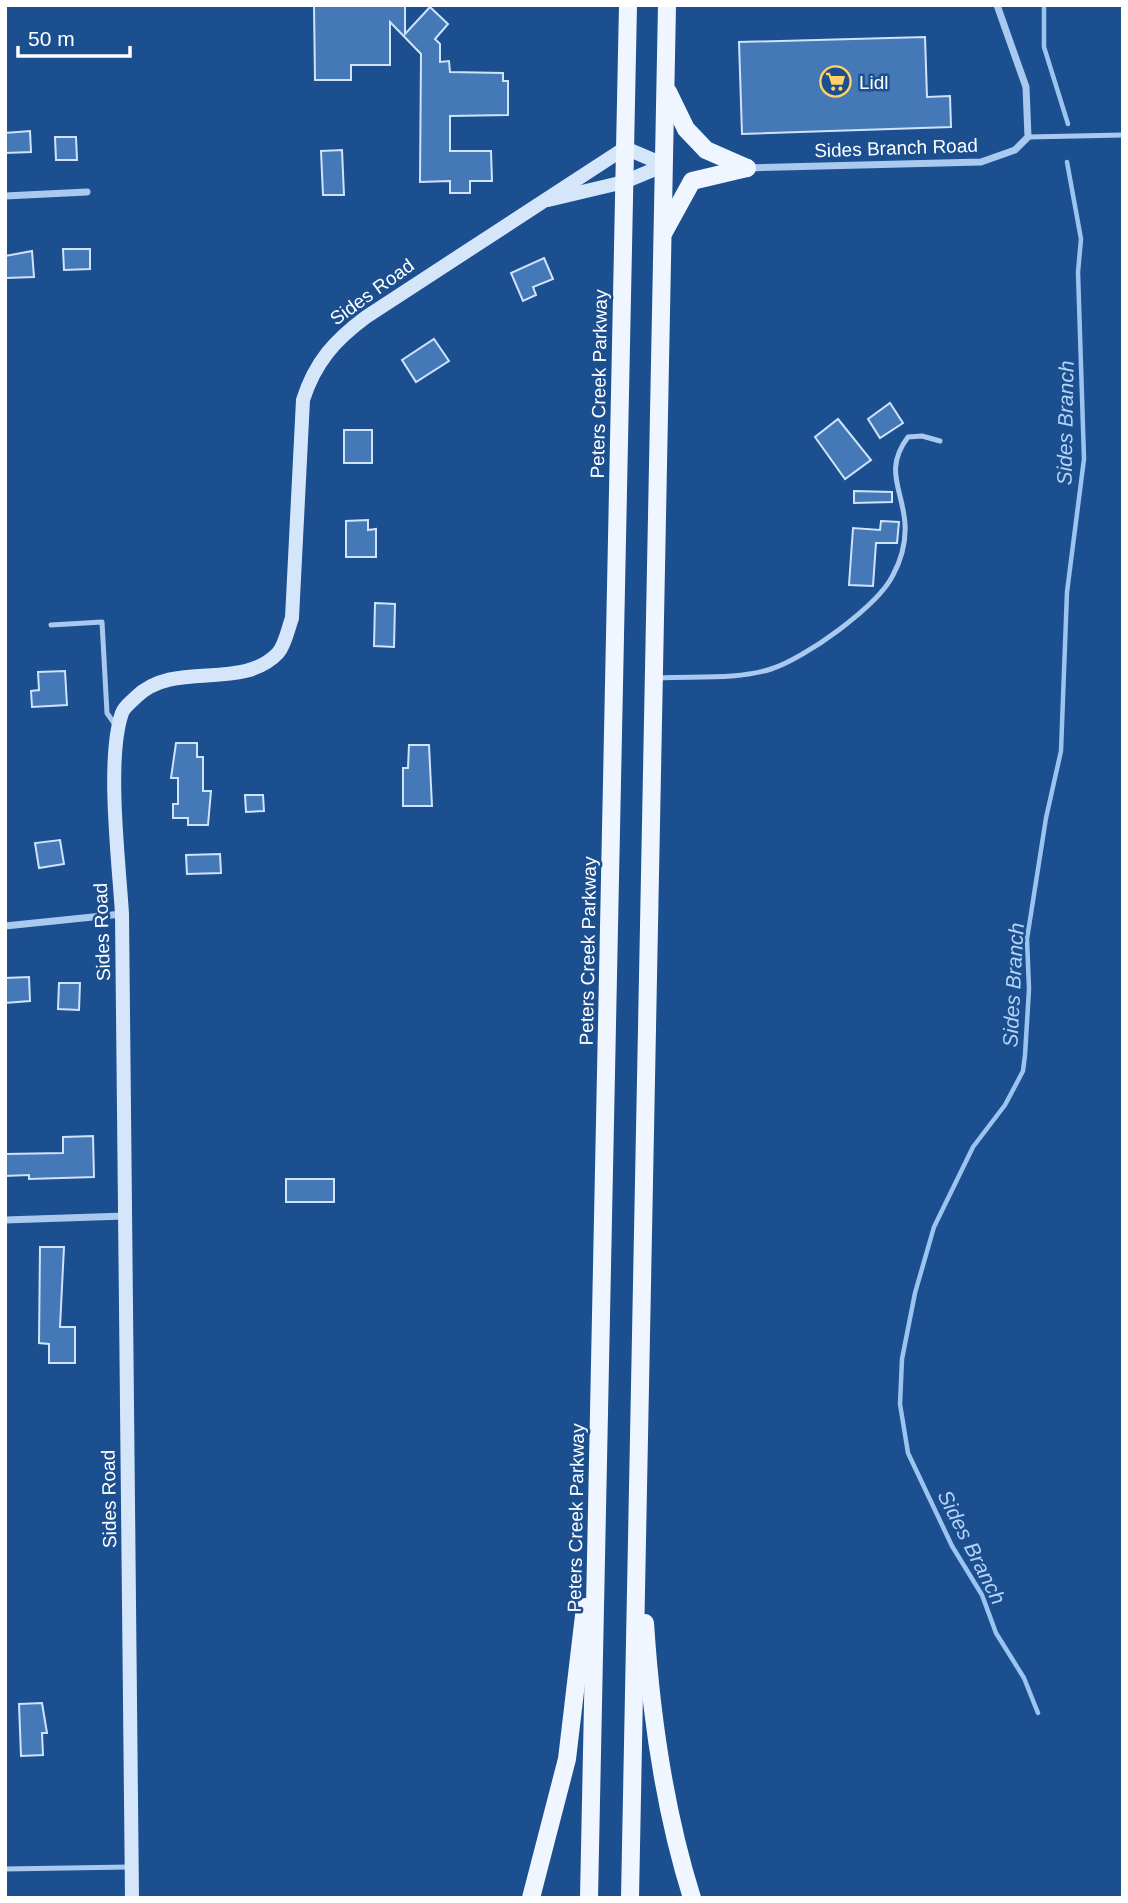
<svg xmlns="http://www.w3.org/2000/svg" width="1128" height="1903" viewBox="0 0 1128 1903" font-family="Helvetica,sans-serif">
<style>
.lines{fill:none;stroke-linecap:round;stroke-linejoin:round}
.stream{stroke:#9cc4f0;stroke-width:4.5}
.building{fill:#4478b7;stroke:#cfe3fa;stroke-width:2}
.lane{stroke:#a9c9ee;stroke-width:5}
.street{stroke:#a9c9ee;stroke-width:7}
.secondary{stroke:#d6e6fa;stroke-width:14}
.primary{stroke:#f0f6ff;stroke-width:18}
.labels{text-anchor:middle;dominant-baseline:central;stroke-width:5;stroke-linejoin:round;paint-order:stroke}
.poi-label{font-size:19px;fill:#fff;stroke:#1b4f8f;text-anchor:start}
.street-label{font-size:19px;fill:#fff;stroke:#1b4f8f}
.water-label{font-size:21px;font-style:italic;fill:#b5d3f5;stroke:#1b4f8f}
</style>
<rect width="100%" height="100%" fill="#1b4f8f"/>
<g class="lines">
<g class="stream">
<polyline points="1044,5 1044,47 1068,124"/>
<polyline points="1038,1713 1024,1678 996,1633 982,1595 952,1546 908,1453 900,1404 902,1359 915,1293 934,1227 973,1147 1005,1105 1023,1071 1025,1055 1029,989 1027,939 1046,818 1061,751 1067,592 1084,459 1078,272 1081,239 1067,162"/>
</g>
</g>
<g class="building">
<polygon points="314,5 405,5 405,34 430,7 448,24 435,39 440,44 440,62 449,61 450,72 503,73 503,81 508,81 508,115 450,116 450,151 491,151 492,181 470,181 470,193 450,193 450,181 420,182 421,54 390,22 390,65 351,65 351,80 315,80"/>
<polygon points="925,37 927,97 950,96 951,127 742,134 739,42"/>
<polygon points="30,131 31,152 5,153 5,133"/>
<polygon points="55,137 76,137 77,160 56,160"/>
<polygon points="342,150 344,195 323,195 321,151"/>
<polygon points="63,249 90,249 90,269 64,270"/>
<polygon points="32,251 34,277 6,278 5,256"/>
<polygon points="544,258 553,279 533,287 536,295 523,301 511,273"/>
<polygon points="434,339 449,361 416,382 402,360"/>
<polygon points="890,403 903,423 880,438 868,419"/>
<polygon points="838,419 871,460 845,479 815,437"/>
<rect x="344" y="430" width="28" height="33"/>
<polygon points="854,491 892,492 892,502 854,503"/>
<polygon points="368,520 368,530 376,529 376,557 346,557 346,521"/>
<polygon points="881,521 899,522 897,543 876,543 873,586 849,585 853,528 880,530"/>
<polygon points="375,603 395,604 394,647 374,646"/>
<polygon points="65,671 67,705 32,707 31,691 39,690 38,672"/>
<polygon points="176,743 197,743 197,757 203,757 203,791 211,791 208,825 188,825 188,818 173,818 173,804 178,804 178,778 171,778"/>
<polygon points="409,745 429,745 432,806 403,806 403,768 408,768"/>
<polygon points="245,795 263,795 264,811 246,812"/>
<polygon points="60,840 64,864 39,868 35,843"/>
<polygon points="220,854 221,873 187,874 186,855"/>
<polygon points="29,977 30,1001 5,1003 5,978"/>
<polygon points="59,983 80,983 79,1010 58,1009"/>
<polygon points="93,1136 94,1177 29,1179 29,1175 5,1176 5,1154 63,1153 63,1137"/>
<rect x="286" y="1179" width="48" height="23"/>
<polygon points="40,1247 64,1247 60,1327 75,1327 75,1363 49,1363 49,1344 39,1343"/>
<polygon points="42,1703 47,1733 42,1733 43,1755 21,1756 19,1704"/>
</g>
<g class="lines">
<g class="lane">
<polyline points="1028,137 1123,135"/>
<polyline points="51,625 102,622 107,713 116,726"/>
<path d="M659 678C694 676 737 680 771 669 804 659 878 606 893 575 901 560 906 541 905 524 903 490 883 470 908 437L922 436 940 441"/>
<polyline points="5,1869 129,1867"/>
</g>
<g class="street">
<polyline points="747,168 981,162 1015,150 1028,137 1026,87 997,5"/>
<polyline points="5,196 87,192"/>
<polyline points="5,926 122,914"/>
<polyline points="5,1220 125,1216"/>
</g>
<g class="secondary">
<polyline points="548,200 624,182 665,165"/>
<path d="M132 1898 122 914C119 863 106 759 122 713 124 707 131 702 136 697 175 659 241 692 278 653 285 645 288 629 292 618L303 400C315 362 335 340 366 317L625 148 665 165"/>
</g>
<g class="primary">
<polyline points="668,92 686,129 706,150 747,168"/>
<polyline points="664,232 692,181 747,168"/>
<path d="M645 1623C651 1716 664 1809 692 1898"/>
<polyline points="531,1898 567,1759 585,1607"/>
<polyline points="589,1898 628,5"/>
<polyline points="630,1898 667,5"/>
</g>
</g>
<defs>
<symbol id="supermarket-ring" viewBox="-11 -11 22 22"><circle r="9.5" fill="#1b4f8f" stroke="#ffd166" stroke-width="1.5"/><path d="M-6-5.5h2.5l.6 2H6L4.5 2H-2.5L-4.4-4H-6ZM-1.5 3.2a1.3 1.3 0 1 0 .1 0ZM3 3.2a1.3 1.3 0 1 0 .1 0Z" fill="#ffd166"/></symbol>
</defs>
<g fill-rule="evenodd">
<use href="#supermarket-ring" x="818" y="64" width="35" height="35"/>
</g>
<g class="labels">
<g class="poi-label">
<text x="859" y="82">Lidl</text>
</g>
<g class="street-label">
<text transform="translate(896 148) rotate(-2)">Sides Branch Road</text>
<text transform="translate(372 292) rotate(-36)">Sides Road</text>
<text transform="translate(599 384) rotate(-89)">Peters Creek Parkway</text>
<text transform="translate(102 932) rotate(-92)">Sides Road</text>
<text transform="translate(588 951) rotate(-89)">Peters Creek Parkway</text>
<text transform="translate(109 1499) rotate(-91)">Sides Road</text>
<text transform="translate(576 1518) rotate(-89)">Peters Creek Parkway</text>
</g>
<g class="water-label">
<text transform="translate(1065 423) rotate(-89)">Sides Branch</text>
<text transform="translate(1013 985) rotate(-87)">Sides Branch</text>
<text transform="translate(972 1547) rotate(63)">Sides Branch</text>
</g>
</g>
<rect width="1128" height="1903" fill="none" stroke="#ffffff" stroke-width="14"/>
<path d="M18 46v10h112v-10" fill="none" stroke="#ffffff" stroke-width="3.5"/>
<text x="28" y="46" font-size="21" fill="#ffffff" stroke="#1b4f8f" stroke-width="5" paint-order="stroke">50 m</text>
</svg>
